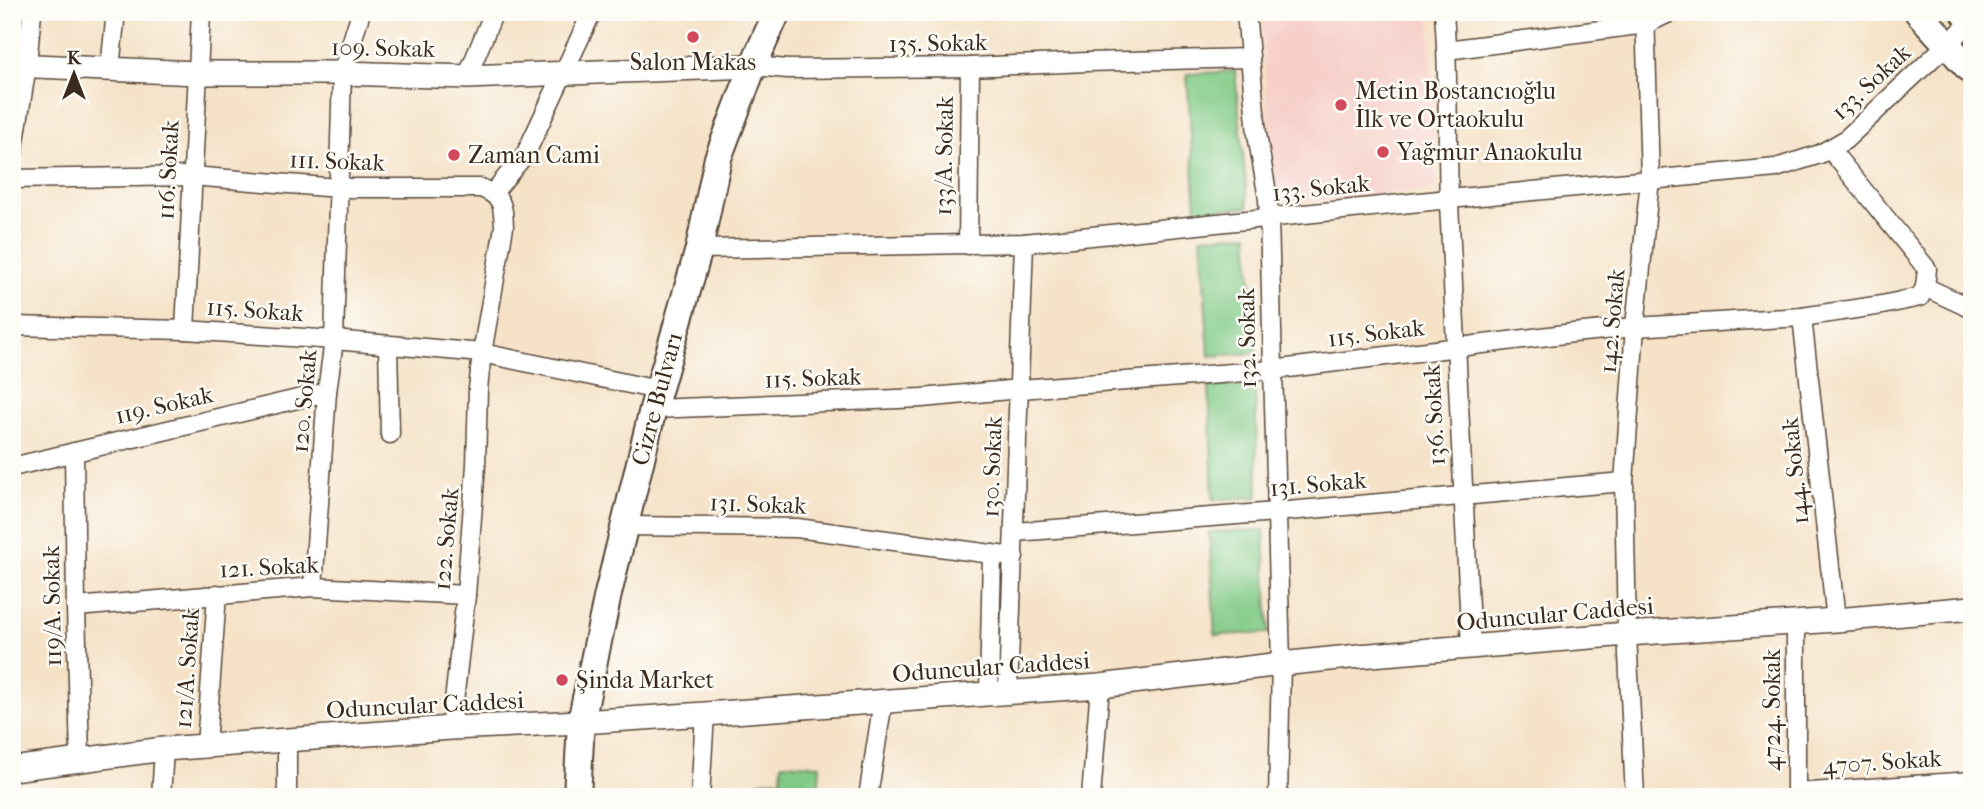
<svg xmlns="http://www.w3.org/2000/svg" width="1984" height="809" viewBox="0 0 1984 809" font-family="'IM FELL French Canon',serif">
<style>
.built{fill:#f7d0ca}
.green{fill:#81ca86;stroke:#5e7a52;stroke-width:2}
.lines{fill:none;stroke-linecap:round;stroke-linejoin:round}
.minor-casing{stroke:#574637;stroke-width:21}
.tertiary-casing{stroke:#574637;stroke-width:26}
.secondary-casing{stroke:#574637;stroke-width:30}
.minor{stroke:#fff;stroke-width:18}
.tertiary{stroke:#fff;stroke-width:23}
.secondary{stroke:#fff;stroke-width:26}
.poi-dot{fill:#d1495b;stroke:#fdfcf7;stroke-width:2.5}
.labels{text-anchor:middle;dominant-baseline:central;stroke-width:5;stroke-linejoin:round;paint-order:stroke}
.street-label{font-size:24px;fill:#3b2a1e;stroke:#fdfcf7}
.poi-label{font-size:24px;fill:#3b2a1e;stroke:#fdfcf7;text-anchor:start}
</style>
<rect width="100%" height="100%" fill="#fdfcf7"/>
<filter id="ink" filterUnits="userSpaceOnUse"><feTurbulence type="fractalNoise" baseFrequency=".0143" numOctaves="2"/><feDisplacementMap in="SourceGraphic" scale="14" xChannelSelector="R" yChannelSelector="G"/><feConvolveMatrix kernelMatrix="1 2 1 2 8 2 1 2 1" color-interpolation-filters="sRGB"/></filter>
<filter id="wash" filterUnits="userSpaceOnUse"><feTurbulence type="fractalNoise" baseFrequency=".00686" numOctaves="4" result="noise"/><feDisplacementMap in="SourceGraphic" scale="28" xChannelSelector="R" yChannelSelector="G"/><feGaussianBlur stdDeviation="1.57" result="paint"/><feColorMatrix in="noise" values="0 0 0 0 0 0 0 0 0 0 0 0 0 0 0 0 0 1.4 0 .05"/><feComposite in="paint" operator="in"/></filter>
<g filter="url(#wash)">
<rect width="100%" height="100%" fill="#f5e2c7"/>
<polygon class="built" points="1260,12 1429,12 1436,178 1432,189 1286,204 1274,197"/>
<g class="green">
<polygon points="1235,71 1248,207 1196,210 1187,74"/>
<polygon points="1248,234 1256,353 1209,356 1201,237"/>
<polygon points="1255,385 1258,497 1213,500 1209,387"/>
<polygon points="1264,530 1269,633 1215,635 1209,532"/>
<polygon points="782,763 820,765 818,797 759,797 759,781 781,779"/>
</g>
</g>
<g filter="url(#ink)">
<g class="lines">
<defs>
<g id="minor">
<polyline points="1246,12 1257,134 1268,199 1269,218 1281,664 1278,797"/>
<path d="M1444 12C1449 76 1447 139 1449 203 1455 351 1463 499 1471 647"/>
<polyline points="1447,50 1646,24 1671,12"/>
<polyline points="753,66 788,69 970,67 1087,62 1250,58"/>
<polyline points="110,68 116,12"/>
<polyline points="467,77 494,12"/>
<polyline points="12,160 27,65 32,12"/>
<path d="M12 179 192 176 338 188H481C503 197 503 204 504 227L482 353 478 389 476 465 466 595 451 728"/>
<polyline points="493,193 526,153 592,12"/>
<polyline points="968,245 970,67"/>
<polyline points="699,249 1024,243 1449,199 1776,168 1820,154 1845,140 1972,21"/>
<polyline points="1925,287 1972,309"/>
<polyline points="1802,317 1836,620"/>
<polyline points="12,326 185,330 334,340 482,353 658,390"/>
<polyline points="185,330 201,12"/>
<polyline points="388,345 390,434"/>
<polyline points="653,409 922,398 1020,389 1272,370 1573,333 1635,327 1802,317 1882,305 1920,297 1925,287 1927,269 1830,149"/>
<polyline points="74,452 76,607 80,759"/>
<polyline points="12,467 327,392"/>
<polyline points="626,526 797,528 1014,557"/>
<polyline points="1015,532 1276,512 1624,482"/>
<polyline points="313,587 327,392 334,340 342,73 361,12"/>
<polyline points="76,607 313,587 466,595"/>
<polyline points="1008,692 1024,243"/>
<polyline points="989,693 992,554"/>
<polyline points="206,746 217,594"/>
<polyline points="1796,793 1972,781"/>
<polyline points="161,797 164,749"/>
<polyline points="287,797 287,740"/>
<polyline points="700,797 705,714"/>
<polyline points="868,797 883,701"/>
<polyline points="1091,797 1100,686"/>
<polyline points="1635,797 1627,634 1624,482 1635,327 1650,179 1645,12"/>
<polyline points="1796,797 1796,623"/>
</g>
<g id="tertiary">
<polyline points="12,65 197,73 342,73 467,77 753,66"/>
<polyline points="12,769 164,749 451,728 581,722 705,714 1100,686 1281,664 1359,656 1627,634 1836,620 1972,608"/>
</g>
<g id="secondary">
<polyline points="1918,12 1972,72"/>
<polyline points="1964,12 1972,20"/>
<polyline points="577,797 581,722 608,594 653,409 699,249 718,158 753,66 777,12"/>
</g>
</defs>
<use href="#minor" class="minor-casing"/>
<use href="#tertiary" class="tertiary-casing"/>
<use href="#secondary" class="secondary-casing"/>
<use href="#minor" class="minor"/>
<use href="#tertiary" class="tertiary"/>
<use href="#secondary" class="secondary"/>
</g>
</g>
<g class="poi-dot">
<circle cx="693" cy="37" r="7"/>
<circle cx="1341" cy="105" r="7"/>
<circle cx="1383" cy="152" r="7"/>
<circle cx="454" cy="155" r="7"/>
<circle cx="562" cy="680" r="7"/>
</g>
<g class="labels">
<g class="street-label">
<text transform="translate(938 43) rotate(-1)">135. Sokak</text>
<text transform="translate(383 48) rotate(1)">109. Sokak</text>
<text transform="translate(1871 82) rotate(-43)">133. Sokak</text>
<text transform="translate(944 156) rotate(-89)">133/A. Sokak</text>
<text transform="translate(337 161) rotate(2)">111. Sokak</text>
<text transform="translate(168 170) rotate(-87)">116. Sokak</text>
<text transform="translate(1321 188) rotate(-6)">133. Sokak</text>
<text transform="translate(255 310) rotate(4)">115. Sokak</text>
<text transform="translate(1612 321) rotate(-85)">142. Sokak</text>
<text transform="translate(1376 333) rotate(-7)">115. Sokak</text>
<text transform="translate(1247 338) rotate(-91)">132. Sokak</text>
<text transform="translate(813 378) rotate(-2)">115. Sokak</text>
<text transform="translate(657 399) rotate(-75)">Cizre Bulvarı</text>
<text transform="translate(304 401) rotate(-85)">120. Sokak</text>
<text transform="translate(164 405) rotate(-13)">119. Sokak</text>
<text transform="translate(1434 415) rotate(-93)">136. Sokak</text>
<text transform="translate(992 467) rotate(-88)">130. Sokak</text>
<text transform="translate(1795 471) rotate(-96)">144. Sokak</text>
<text transform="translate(1318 484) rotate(-5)">131. Sokak</text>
<text transform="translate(758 504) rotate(2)">131. Sokak</text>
<text transform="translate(446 539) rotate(-85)">122. Sokak</text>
<text transform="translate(269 567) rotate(-3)">121. Sokak</text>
<text transform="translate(52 606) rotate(-91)">119/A. Sokak</text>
<text transform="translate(1555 614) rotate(-5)">Oduncular Caddesi</text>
<text transform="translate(991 667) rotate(-4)">Oduncular Caddesi</text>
<text transform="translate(187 668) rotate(-86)">121/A. Sokak</text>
<text transform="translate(425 705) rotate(-3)">Oduncular Caddesi</text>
<text transform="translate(1772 710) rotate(-90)">4724. Sokak</text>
<text transform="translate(1882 762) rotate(-4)">4707. Sokak</text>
</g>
<g class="poi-label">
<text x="693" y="62" text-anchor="middle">Salon Makas</text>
<text x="1355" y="91">Metin Bostancıoğlu<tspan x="1355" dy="28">İlk ve Ortaokulu</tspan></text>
<text x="1397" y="152">Yağmur Anaokulu</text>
<text x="468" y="155">Zaman Cami</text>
<text x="576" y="680">Şinda Market</text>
</g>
</g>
<rect width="1984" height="809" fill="none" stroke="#fdfcf7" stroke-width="42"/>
<g transform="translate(74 74)" stroke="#fdfcf7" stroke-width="5" paint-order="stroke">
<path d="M0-5L12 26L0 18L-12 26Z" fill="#3b2a1e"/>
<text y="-10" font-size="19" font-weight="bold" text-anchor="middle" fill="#3b2a1e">K</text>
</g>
</svg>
